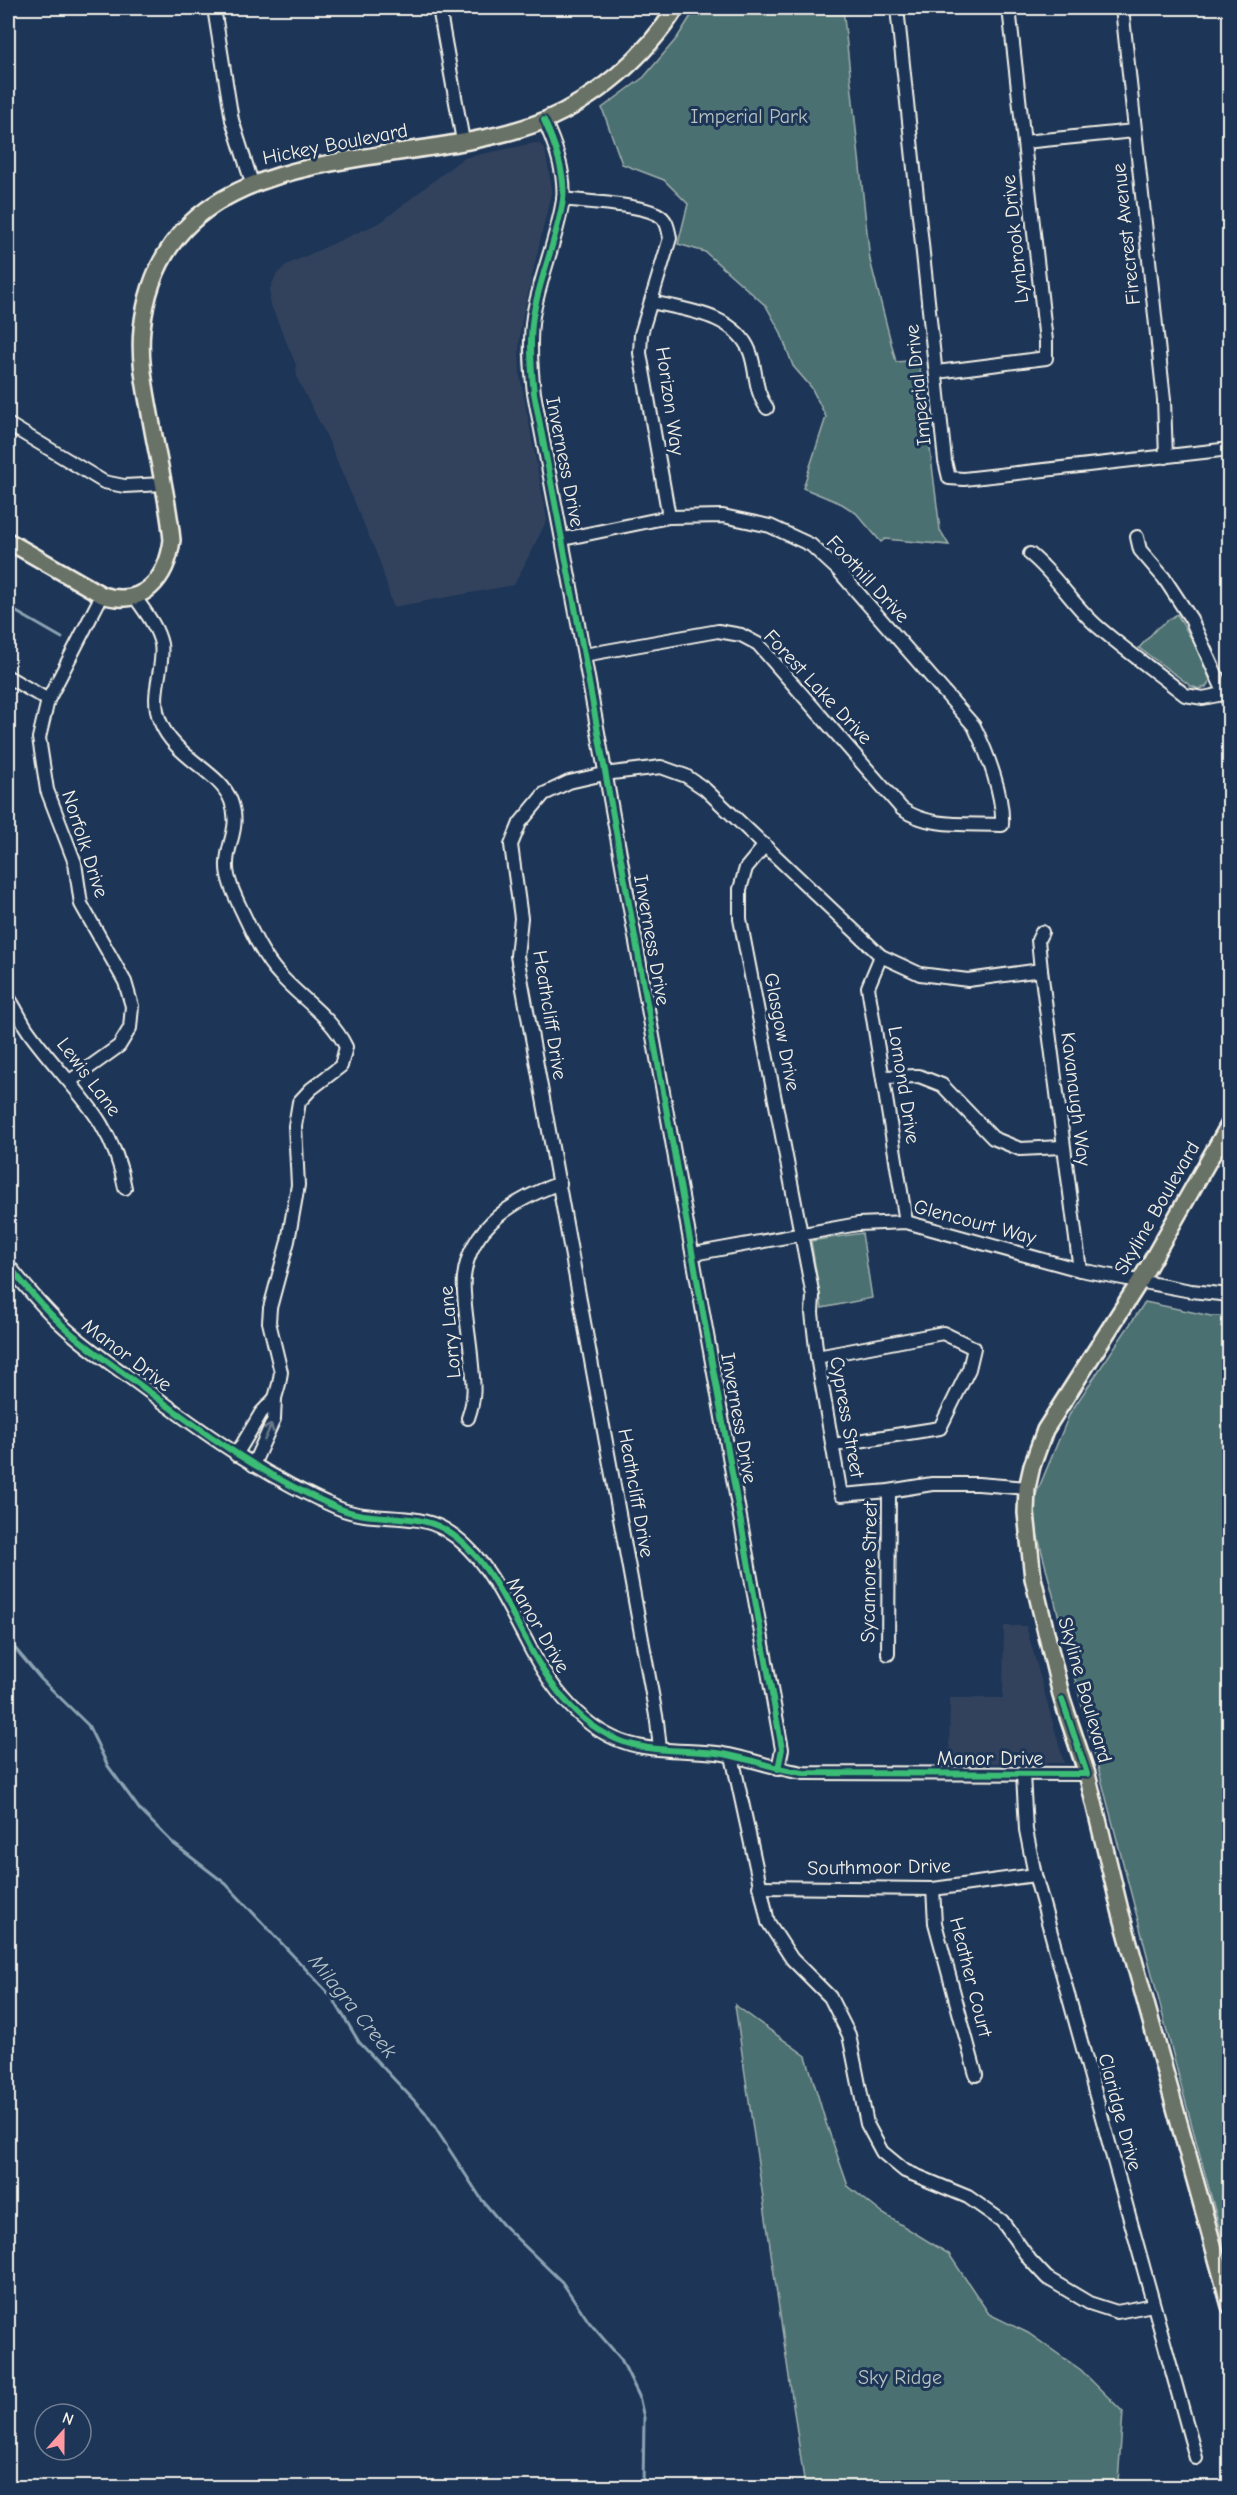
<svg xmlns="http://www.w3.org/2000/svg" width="1237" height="2495" viewBox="0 0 1237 2495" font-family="'Comic Neue',sans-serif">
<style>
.built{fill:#31435d}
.green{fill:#4c7072;stroke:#a0b0ad;stroke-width:1.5}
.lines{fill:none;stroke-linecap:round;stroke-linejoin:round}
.stream{stroke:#8ca3b2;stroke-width:3}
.minor-casing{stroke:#f4f1e8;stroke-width:16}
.major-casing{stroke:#f4f1e8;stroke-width:20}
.minor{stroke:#1d3557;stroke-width:12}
.major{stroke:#697266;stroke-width:15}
.cycleway-casing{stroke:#1d3557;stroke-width:10}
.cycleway{stroke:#3abd76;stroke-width:6}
.oneway{stroke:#68778a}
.labels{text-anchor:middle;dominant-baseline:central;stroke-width:6;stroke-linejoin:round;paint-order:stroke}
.park-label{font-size:20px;fill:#b9c4bf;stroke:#1d3557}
.street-label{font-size:20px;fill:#f4f1e8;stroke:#1d3557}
.water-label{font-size:21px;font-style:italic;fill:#b7c4c8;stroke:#1d3557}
</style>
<rect width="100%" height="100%" fill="#1d3557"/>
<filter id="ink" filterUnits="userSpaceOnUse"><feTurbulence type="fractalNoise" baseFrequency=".0167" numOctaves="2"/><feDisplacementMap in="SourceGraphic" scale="12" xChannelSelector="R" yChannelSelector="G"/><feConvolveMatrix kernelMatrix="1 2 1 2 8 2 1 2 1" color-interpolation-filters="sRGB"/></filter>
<g filter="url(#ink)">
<g class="built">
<polygon points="535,143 541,145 545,150 552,189 521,324 519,349 520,376 547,520 514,585 393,607 380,562 327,437 297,378 296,365 270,303 270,289 276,275 286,265 381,222 463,158"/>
<polygon points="1004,1626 1026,1626 1064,1763 949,1763 950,1698 1003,1698"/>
</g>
<g class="green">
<polygon points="696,8 843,8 870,260 896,362 919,360 940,530 949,545 885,539 881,542 856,513 842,504 803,488 826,417 811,387 793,366 780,331 766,306 705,252 678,244 688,204 664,180 622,164 602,108 644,77 677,38"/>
<polygon points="1177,614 1194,643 1210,680 1206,687 1199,689 1191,686 1139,648 1157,628"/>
<polygon points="862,1233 872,1298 822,1308 811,1241"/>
<polygon points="1145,1302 1211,1316 1229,1316 1229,2263 1181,2085 1035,1526 1035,1497 1070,1413"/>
<polygon points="735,2005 806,2056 826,2123 848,2186 882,2213 949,2254 989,2314 1028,2333 1081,2370 1123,2412 1118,2481 1122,2487 805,2487"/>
</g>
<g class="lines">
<g class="stream">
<polyline points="8,607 62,638"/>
<polyline points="8,1640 41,1679 88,1725 108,1766 140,1810 174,1844 226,1884 332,1997 359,2042 425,2112 482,2200 503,2225 562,2282 589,2322 621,2359 639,2396 644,2418 643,2488"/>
</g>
<defs>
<g id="minor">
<polyline points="214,8 232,120 252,183"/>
<polyline points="439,8 463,141"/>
<polyline points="897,8 945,461 949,478 964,479 1230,449"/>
<polyline points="1122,8 1164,400 1166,457"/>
<path d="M544 120C555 144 566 173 563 200 557 239 540 277 533 316 529 342 531 367 534 393L584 655 782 1749 778 1769"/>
<polyline points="1024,142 1134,131"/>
<path d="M563 199C586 202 637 204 657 214 667 219 668 228 670 238L641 334 640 353 669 517"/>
<path d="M651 302C685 310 735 314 750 352 757 371 754 391 767 408"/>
<polyline points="937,372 1046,358 1046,341 1009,8"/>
<polyline points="8,424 104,482 124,486 163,484"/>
<polyline points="1137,537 1140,550 1164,578 1191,619 1230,705"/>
<path d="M563 539 669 517 723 516 770 526 811 545 838 570 974 726C987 752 1004 796 1002 825 969 823 930 829 902 809L758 644 741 635 718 631 584 655"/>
<path d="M1030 554C1056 575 1072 604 1097 626 1125 650 1156 672 1185 695L1203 698 1223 694"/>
<path d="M135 597C145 612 157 626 161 644 165 668 149 694 160 721 174 758 220 771 231 801 241 828 227 842 227 864 226 879 236 898 242 911 252 932 263 957 279 974 301 999 331 1016 346 1047L341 1066 311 1089 299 1102 295 1126 298 1185 288 1241 270 1308 269 1322 281 1372 279 1384 275 1398 274 1419 253 1465"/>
<polyline points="8,677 48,700"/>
<polyline points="765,845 746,868 740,889 740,919 813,1296 812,1313 817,1357 841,1495 889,1491 932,1484 978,1484 1027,1488"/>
<polyline points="1042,932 1038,940 1041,970 1080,1270"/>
<polyline points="881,956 868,987 906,1222"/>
<path d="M8 997C16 1008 21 1021 29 1032 69 1088 112 1115 125 1188"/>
<polyline points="883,1077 919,1076 942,1085 993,1138 1020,1149 1062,1147"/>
<polyline points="70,1081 119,1046 130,1028 132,1006 125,982 81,904 75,863 47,790 39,738 48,700 102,595"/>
<polyline points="693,1254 858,1224 906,1222 1080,1270 1191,1291 1230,1295"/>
<path d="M8 1265C25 1285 41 1306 61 1324 88 1350 122 1371 152 1394 210 1438 270 1479 338 1508 373 1523 412 1511 444 1529 485 1553 505 1601 526 1640 549 1686 584 1735 638 1746 663 1752 691 1750 717 1753 746 1757 774 1769 804 1773L1087 1774"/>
<polyline points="817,1357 943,1333 974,1348 969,1369 940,1428 833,1445"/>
<path d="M468 1418C477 1393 473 1380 471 1355 469 1333 462 1297 464 1277 470 1225 516 1199 560 1183"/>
<polyline points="236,1455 261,1413 275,1398"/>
<polyline points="888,1654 889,1491"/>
<polyline points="660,1749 657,1721 517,956 521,918 511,845 520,823 544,794 569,782 604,774 661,767 686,776 705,789 881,956 920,974 968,980 1041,970"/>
<polyline points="732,1756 768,1922 792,1959 830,1997 849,2035 867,2124 882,2152 905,2171 968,2197 1002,2221 1030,2260 1047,2278 1089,2303 1117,2312 1153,2305"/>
<polyline points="1023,1774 1026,1830 1035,1875 1196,2458"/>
<polyline points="759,1887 933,1889 1035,1875"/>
<polyline points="933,1889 935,1923 976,2075"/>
</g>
<g id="major">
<path d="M8 541 102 595C144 608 167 578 172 540 168 498 157 456 150 414 145 386 139 358 142 329 163 128 407 175 543 121 596 99 646 56 676 8"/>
<polyline points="1230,1123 1140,1281 1045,1430 1032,1466 1027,1488 1026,1513 1033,1578 1062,1699 1087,1774 1120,1910 1230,2306"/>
</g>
</defs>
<use href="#minor" class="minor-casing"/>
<use href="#major" class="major-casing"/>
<use href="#minor" class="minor"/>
<use href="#major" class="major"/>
<defs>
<g id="cycleway">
<path d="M544 120C555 144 566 173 563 200 557 239 540 277 533 316 529 342 531 367 534 393L584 655 782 1749 778 1769"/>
<path d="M8 1265C25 1285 41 1306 61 1324 88 1350 122 1371 152 1394 210 1438 270 1479 338 1508 373 1523 412 1511 444 1529 485 1553 505 1601 526 1640 549 1686 584 1735 638 1746 663 1752 691 1750 717 1753 746 1757 774 1769 804 1773L1087 1774 1062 1699"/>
</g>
</defs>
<use href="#cycleway" class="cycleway-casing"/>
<use href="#cycleway" class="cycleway"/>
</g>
<defs><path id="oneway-shaft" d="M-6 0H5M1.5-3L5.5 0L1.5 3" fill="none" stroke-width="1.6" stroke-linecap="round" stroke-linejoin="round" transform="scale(1.5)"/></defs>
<use class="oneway" href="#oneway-shaft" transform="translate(268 1432) rotate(-66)"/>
</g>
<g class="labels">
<g class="park-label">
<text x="749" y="116">Imperial Park</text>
<text x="900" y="2377">Sky Ridge</text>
</g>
<g class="street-label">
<text transform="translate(335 144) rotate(-11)">Hickey Boulevard</text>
<text transform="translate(1126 234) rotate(-96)">Firecrest Avenue</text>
<text transform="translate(1015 239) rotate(-96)">Lynbrook Drive</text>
<text transform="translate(918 385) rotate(-96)">Imperial Drive</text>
<text transform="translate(670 401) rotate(82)">Horizon Way</text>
<text transform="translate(565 462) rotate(79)">Inverness Drive</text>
<text transform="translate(868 579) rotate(47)">Foothill Drive</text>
<text transform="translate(818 687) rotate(47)">Forest Lake Drive</text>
<text transform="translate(85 844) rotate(72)">Norfolk Drive</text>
<text transform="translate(652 940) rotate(80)">Inverness Drive</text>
<text transform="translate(550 1015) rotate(81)">Heathcliff Drive</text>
<text transform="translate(782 1032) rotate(79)">Glasgow Drive</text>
<text transform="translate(89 1077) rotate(53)">Lewis Lane</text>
<text transform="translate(904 1085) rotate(81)">Lomond Drive</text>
<text transform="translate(1076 1099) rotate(83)">Kavanaugh Way</text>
<text transform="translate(1157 1208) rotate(-60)">Skyline Boulevard</text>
<text transform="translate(975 1222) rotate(15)">Glencourt Way</text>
<text transform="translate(450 1332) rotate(-95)">Lorry Lane</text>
<text transform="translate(127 1355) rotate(37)">Manor Drive</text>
<text transform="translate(847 1417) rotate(80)">Cypress Street</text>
<text transform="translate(739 1418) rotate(80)">Inverness Drive</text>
<text transform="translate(636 1493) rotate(80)">Heathcliff Drive</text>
<text transform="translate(869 1572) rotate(-89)">Sycamore Street</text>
<text transform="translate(538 1625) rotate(60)">Manor Drive</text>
<text transform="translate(1085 1690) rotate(74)">Skyline Boulevard</text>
<text x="990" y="1758">Manor Drive</text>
<text transform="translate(879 1867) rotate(-1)">Southmoor Drive</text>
<text transform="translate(971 1977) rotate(76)">Heather Court</text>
<text transform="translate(1120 2112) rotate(75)">Claridge Drive</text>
</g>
<g class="water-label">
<text transform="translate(353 2006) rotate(51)">Milagra Creek</text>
</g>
</g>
<rect width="1237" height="2495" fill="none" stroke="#1d3557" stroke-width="30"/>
<rect x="15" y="15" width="1207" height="2465" fill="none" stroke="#f4f1e8" stroke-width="2" filter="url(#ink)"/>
<g transform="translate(63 2432) rotate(21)"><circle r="28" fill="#1d3557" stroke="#738091" stroke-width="1.5"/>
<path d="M0-4.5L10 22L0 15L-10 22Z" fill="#ff9aa2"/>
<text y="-9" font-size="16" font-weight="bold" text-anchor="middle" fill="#f4f1e8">N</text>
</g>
</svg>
